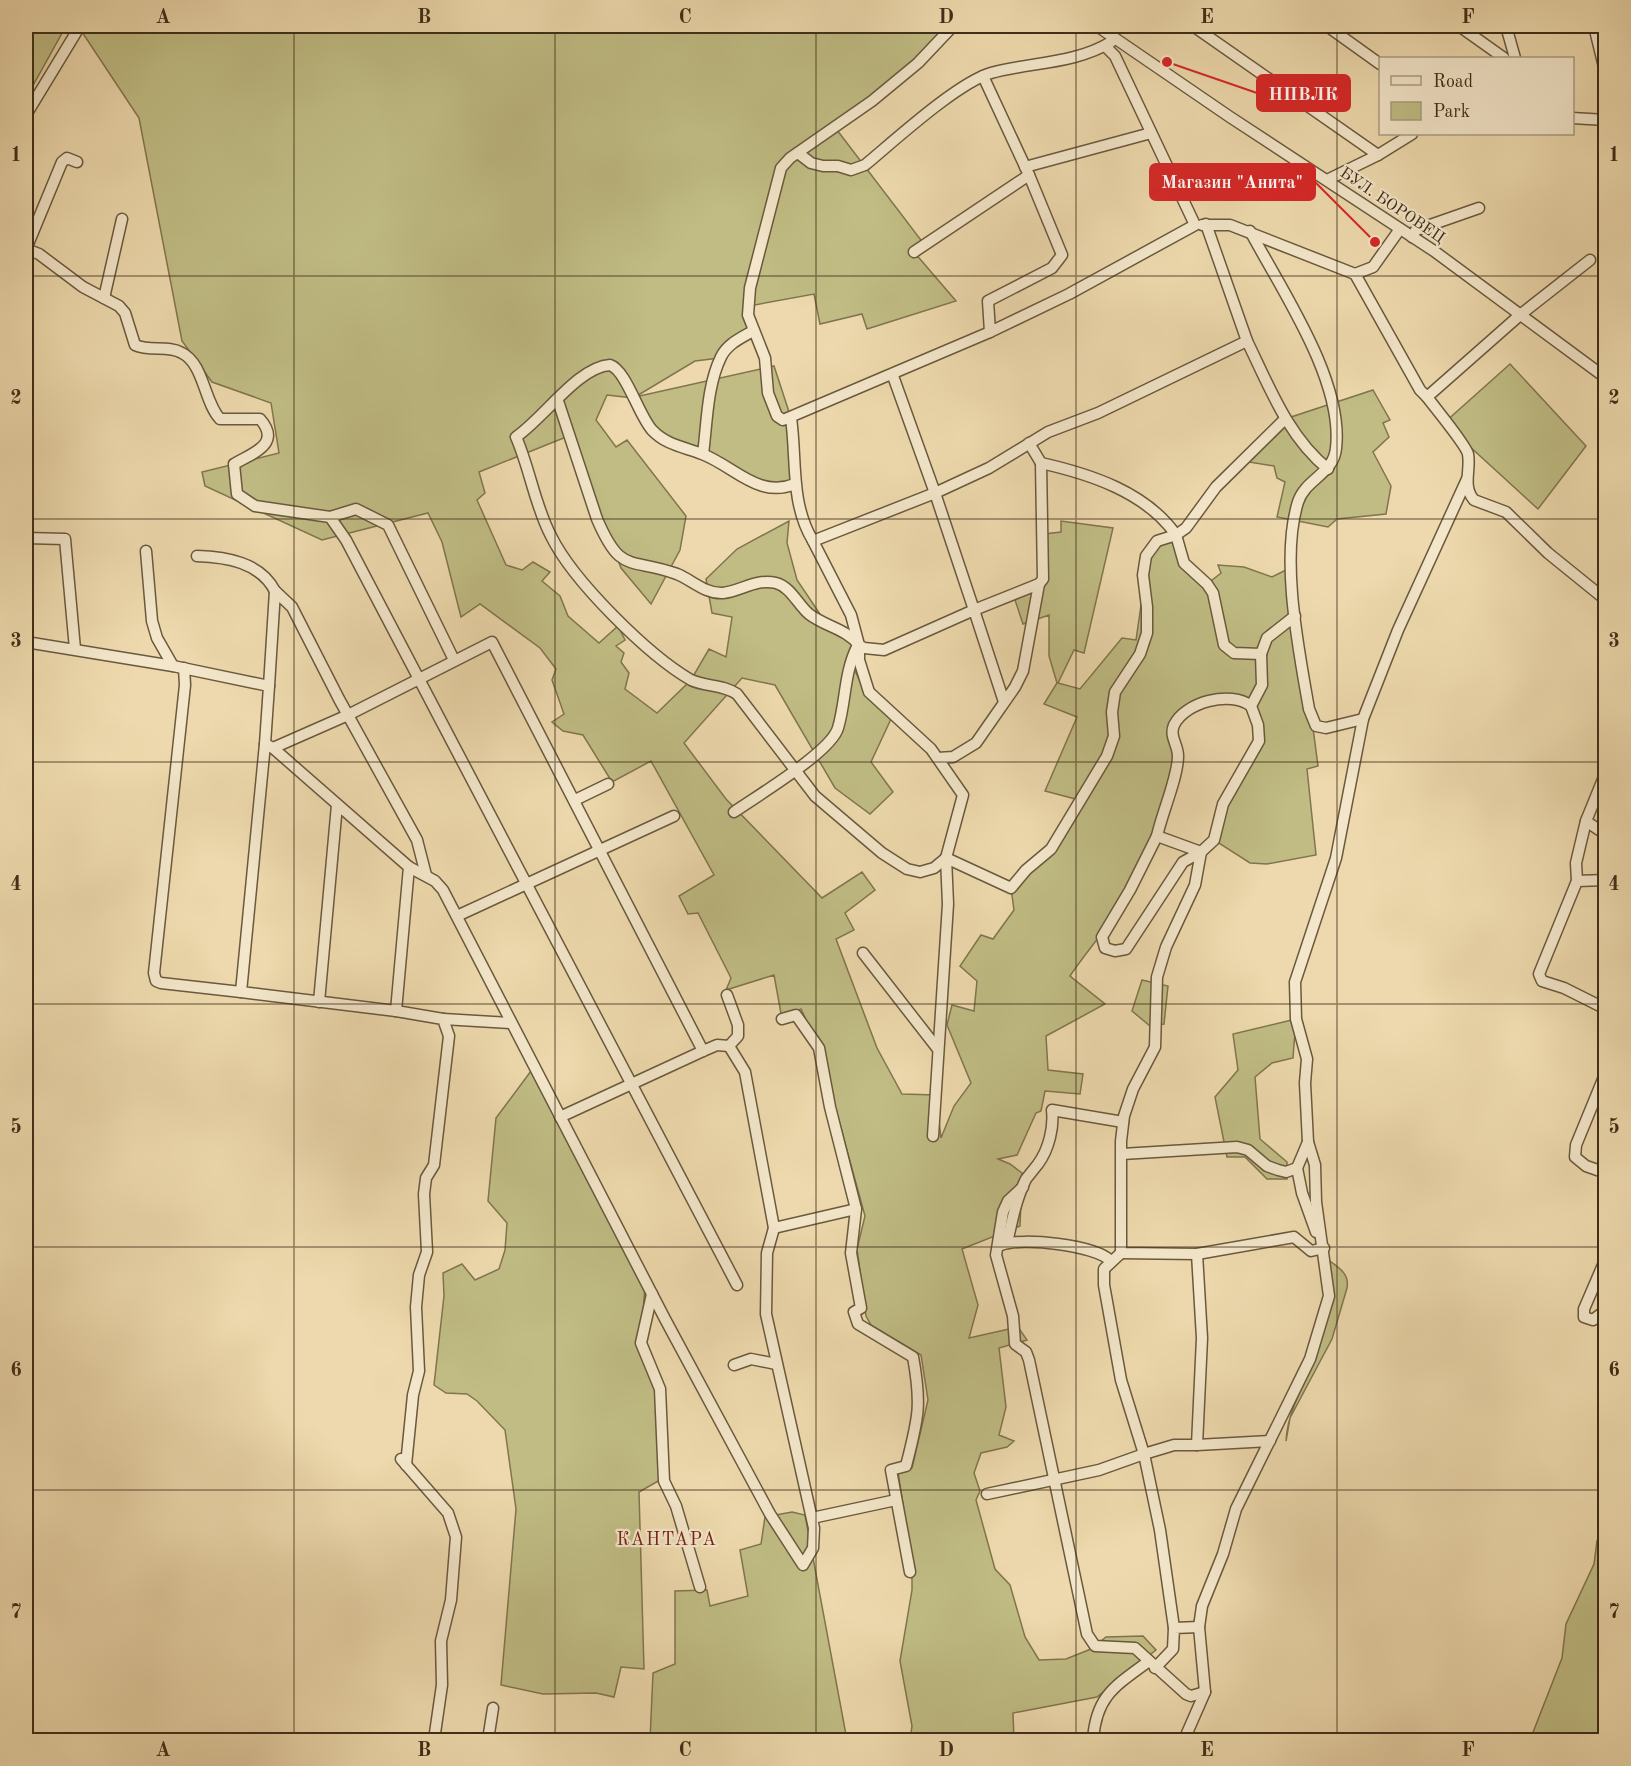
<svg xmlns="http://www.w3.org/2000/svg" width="1631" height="1766" viewBox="0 0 1631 1766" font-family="'Old Standard TT',serif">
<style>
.green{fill:#c0bc84;stroke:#80754e;stroke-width:1.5}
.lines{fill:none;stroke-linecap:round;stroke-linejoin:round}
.minor-casing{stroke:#6a593d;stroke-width:13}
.minor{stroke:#f3e6ca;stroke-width:10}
.grid{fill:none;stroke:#3f2e18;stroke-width:1.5;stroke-opacity:0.55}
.labels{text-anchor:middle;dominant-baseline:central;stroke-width:4.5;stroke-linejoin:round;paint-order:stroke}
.street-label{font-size:16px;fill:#3f2e18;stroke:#f3e6ca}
.neighbourhood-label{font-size:18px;letter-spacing:1.5px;fill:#7a1f14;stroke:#f3e6ca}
.leader{fill:none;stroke:#d62828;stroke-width:2}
.callout-dot{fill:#d62828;stroke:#f3e6ca;stroke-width:2}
.callout{fill:#d62828;stroke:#d62828;stroke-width:2}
.callout-label{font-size:18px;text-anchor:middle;font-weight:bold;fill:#fff}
.neatline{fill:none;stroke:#3f2e18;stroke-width:2}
.grid-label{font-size:20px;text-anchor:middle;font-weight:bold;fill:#3f2e18}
</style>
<rect width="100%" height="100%" fill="#edd9ad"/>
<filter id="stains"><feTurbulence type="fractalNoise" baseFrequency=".00333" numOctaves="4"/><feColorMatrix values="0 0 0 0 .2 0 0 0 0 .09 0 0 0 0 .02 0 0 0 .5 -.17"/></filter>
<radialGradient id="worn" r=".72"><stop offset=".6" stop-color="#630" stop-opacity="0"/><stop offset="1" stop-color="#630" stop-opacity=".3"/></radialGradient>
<g class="green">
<polygon points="26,26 66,26 26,98"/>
<path d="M78 26H955L837 130 924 244 914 252 956 301 867 329 862 314 820 324 814 294 749 306 752 327 720 358 695 361 635 397 774 366 791 418 795 484 779 488 658 436 633 398 607 395 596 420 616 447 627 440 686 516 680 550 651 604 621 568 571 435 479 472 485 493 477 500 506 565 522 570 533 562 550 572 542 581 560 596 568 616 599 643 618 626 625 640 616 646 624 653 621 662 629 673 625 689 657 713 691 680 709 649 726 657 732 617 712 613 706 579 737 549 789 521 787 543 797 580 832 632 859 645 852 663C861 687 871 703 891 719L871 762 893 792 870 814 835 788 775 685 742 678 684 743 726 799 822 898 862 872 875 890 845 913 854 930 836 939 877 1048 902 1094 936 1095 941 1138 954 1106 971 1083 947 1025 952 1005 974 1011 977 981 960 966 981 935 993 939 1014 910 1011 888 1040 859 1079 800 1045 791 1077 717 1044 704 1057 683 1049 656V615L1023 624 1013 594 1039 584 1044 534 1061 532V521L1113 528 1084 653 1074 650 1058 683 1080 689 1122 638 1136 640 1149 550 1176 535 1184 563 1207 584 1221 573 1218 565 1244 567 1272 577 1292 567 1318 766 1307 769 1316 855 1267 864 1250 863 1214 840 1223 804 1257 747 1251 706 1216 700 1177 721C1177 777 1156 838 1131 889 1117 917 1088 949 1070 976L1105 1004 1046 1036 1048 1070 1083 1074 1080 1094 1045 1091 1041 1111 1036 1113 1017 1155 998 1159 1010 1164 1022 1173 1020 1226 962 1249 978 1305 969 1338 1018 1327 1027 1340 999 1348 1006 1407 999 1435 1014 1441 1007 1447 981 1453 974 1473 980 1491 976 1500 995 1569 1010 1585 1025 1637 1039 1660 1066 1659 1091 1649 1106 1637 1143 1636 1156 1650 1097 1697 1013 1713 1014 1740H910L912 1726 900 1661 912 1590V1562L898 1472 912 1468 928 1400 921 1355 871 1325 866 1316 857 1249 865 1216 819 1048 801 1009 782 1019 774 975 726 990 731 978 698 913 688 914 679 896 714 875 651 761 612 782 583 735 563 731 552 722 564 714 552 680 556 669 540 648 480 604 461 617 442 542 428 513 322 540 205 486 202 472 279 453 271 403 212 382 182 341 139 118Z"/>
<polygon points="1510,364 1586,446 1538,509 1444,423"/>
<polygon points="1373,390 1390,420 1383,423 1389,437 1373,452 1391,486 1386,514 1337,519 1328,527 1277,517 1285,482 1277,478 1274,466 1243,461 1285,419"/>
<polygon points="1142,980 1168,986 1164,1024 1150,1026 1132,1011"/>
<polygon points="1296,1019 1293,1058 1272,1063 1255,1077 1260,1139 1287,1162 1287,1179 1267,1179 1245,1157 1227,1157 1215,1097 1238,1070 1233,1034"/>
<polygon points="534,1067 645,1285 641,1343 657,1392 660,1480 639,1492 644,1669 621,1667 614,1697 596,1693 543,1694 501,1685 516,1509 505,1430 477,1401 467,1394 446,1393 434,1385 444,1296 443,1273 462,1264 475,1280 499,1269 505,1250 507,1223 488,1201 496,1118"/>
<path d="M1323 1256C1335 1266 1350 1271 1347 1288L1332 1339 1290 1418 1286 1441C1288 1404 1310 1378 1320 1345 1329 1316 1324 1285 1323 1256Z"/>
<polygon points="792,1512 805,1515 847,1740 650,1740 653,1673 675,1664 675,1591 707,1590 710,1606 748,1596 740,1550 761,1544 765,1517"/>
<polygon points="1605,1522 1605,1740 1530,1740 1562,1658 1566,1624 1594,1564 1597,1541"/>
</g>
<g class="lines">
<defs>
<g id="minor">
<polyline points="953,26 918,63 872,101 790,158 781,168 750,288 748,315 765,358 768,393 777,416 783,420 990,332"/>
<polyline points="1097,26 1230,117 1434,251 1606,378"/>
<polyline points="1193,26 1378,155"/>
<polyline points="1327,26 1380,64"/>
<polyline points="1459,26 1504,58"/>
<polyline points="1506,26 1515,58"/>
<polyline points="1594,26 1606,75"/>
<polyline points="983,76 1029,175 1062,255 1052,268 988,301 990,332 1069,294 1195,225 1115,56 1105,46"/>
<polyline points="26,115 80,26"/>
<polyline points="1572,118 1606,120"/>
<path d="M798 153 811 163 823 166H838L851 170 865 165C894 141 957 83 991 73 1031 62 1075 64 1111 42"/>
<polyline points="1025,167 1151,133"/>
<polyline points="1327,180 1378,155 1412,134"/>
<polyline points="1202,225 1230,225 1355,274 1373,267 1400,229"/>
<path d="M1250 231C1281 289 1344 381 1336 448 1334 474 1305 479 1298 502 1280 559 1299 651 1309 709L1316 726 1326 728 1363 719 1398 630 1467 479"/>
<polyline points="1412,237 1416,230 1479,208"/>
<path d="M26 249 39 254 83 287 119 306 125 313 135 345C150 352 168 345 182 353 204 364 204 402 220 419H260C282 444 253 453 234 464L237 494 255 506 330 517 346 540 737 1285"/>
<polyline points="26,249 62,162 67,158 77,162"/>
<polyline points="914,252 1029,175"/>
<polyline points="1355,274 1420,390 1427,397 1520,315 1590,260"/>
<polyline points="104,298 122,219"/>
<path d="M1247 341C1269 386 1288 437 1328 469"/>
<polyline points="893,376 935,493 989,468 1048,432 1098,413 1247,341 1206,224"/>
<path d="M1427 397C1436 409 1466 445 1468 454 1471 470 1462 486 1474 500L1506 512 1548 553 1606 600"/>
<path d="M558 401 597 519C621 575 629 557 677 574 692 580 705 594 723 593 741 591 757 578 776 583 791 587 798 605 809 614 826 627 845 628 859 645V660L869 692 931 749 963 795 946 858 948 904 933 1136"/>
<path d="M791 418C797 460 790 503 813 541L935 493 974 610 1039 584 1043 579 1041 463"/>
<path d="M1029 443 1041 463C1090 474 1146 492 1176 535L1186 528 1216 487 1285 419"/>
<path d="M703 454C707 424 707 385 721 357 727 344 741 338 753 331"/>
<path d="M795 484C758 499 734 466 702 454 684 447 666 445 652 430 639 416 626 370 610 365 578 367 545 417 516 437 530 469 535 506 551 536 573 581 648 655 691 680 706 687 722 684 737 694L815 796 882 853 907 869 920 872 934 868 946 858"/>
<polyline points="330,517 356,509 388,525 454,660"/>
<polyline points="26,538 65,539 75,649"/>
<polyline points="813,541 851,615 859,645 864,648 884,650 974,610 1004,702"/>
<polyline points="146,551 152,621 157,638 173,666"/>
<path d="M197 556C226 557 260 562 275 591"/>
<polyline points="26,642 173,666 269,686 265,744 273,748 409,867 396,1011 443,1019 449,1036 434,1165 426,1178 424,1194 427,1252 419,1275 416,1307 419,1371 413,1395 406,1465"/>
<polyline points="184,668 185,685 154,973 156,981 161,983 241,992"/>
<polyline points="269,686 275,591 292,607 339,699 417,840 426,875"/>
<path d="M1251 706 1258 725 1259 741 1223 804 1214 840 1201 852 1157 836C1162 813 1178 777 1178 756 1178 744 1169 737 1174 725 1185 702 1231 690 1251 706L1262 685 1261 654"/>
<polyline points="265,744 241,992 396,1011"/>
<polyline points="273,748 348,715 492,642 703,1051"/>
<polyline points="938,758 953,757 976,743 1015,687 1023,671 1039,584"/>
<polyline points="1606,772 1586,821 1576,863 1577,881 1539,974 1542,981 1564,988 1606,1009"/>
<polyline points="575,800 608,784"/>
<path d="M734 812C757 796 831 752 838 728 846 701 844 673 857 647"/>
<polyline points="1586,821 1599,830 1606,831"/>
<polyline points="1157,836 1130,890 1102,937 1105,948 1115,951 1126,949 1183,862 1201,852 1195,885 1166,947 1157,977 1155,1047 1133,1089 1124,1116 1121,1141 1121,1253 1197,1254 1294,1237 1311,1251 1324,1248"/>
<polyline points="946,858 1011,888 1026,870 1051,849 1107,756 1114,736 1112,712 1115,692 1140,654 1147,633 1147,607 1143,575 1146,556 1157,541 1176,535 1184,563 1207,584 1213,593 1224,645 1234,653 1261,654 1267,638 1295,616"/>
<polyline points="409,867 435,881 443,890 665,1319 770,1514 803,1565 813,1548 814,1528 766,1314 767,1253 774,1228 745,1072 729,1046 738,1036 738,1025 727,995"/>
<polyline points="1577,881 1606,880"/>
<polyline points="457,916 674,816"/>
<polyline points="863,953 937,1048"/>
<polyline points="319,1002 337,805"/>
<polyline points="443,1019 511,1023"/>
<path d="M782 1019 796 1015 819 1048 830 1107 856 1209 851 1253 861 1308 854 1312 858 1324 913 1357C922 1406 918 1419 906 1466L891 1470 910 1572"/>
<polyline points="1606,1072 1576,1145 1575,1157 1586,1166 1606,1173"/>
<polyline points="560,1117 703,1051 717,1045 729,1046"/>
<polyline points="1122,1154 1237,1147 1248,1150 1267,1166 1278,1170 1286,1172 1297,1168 1308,1142"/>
<polyline points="1297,1168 1302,1193 1316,1232"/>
<polyline points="1023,1187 1008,1201 1003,1212 996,1255 1013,1316 1015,1344 1026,1352 1029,1360 1087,1634 1095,1646 1135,1648 1186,1694 1191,1696 1205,1692"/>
<polyline points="774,1228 856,1209"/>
<path d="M1007 1243C1012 1221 1016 1199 1026 1179 1030 1174 1034 1169 1038 1164 1049 1149 1054 1127 1052 1110L1123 1122"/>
<path d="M1001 1245C1022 1237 1095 1245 1111 1261"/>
<polyline points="1121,1253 1104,1269 1104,1285 1121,1380 1144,1454 1174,1445 1197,1445"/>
<polyline points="1197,1254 1202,1338 1197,1445 1270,1441"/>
<polyline points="1606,1258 1584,1309 1584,1317 1593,1320 1606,1310"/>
<polyline points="652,1294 641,1343 660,1389 664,1481 676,1506 700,1587"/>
<polyline points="734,1365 751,1359 776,1364"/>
<polyline points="401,1459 448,1513 456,1537 451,1600 441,1641 442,1685 434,1740"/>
<polyline points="987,1494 1099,1470 1144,1454 1160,1530 1174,1628"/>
<polyline points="812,1518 896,1500"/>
<polyline points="1199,1627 1202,1606 1223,1554 1236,1509 1310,1359 1329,1296 1316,1202 1315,1165 1308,1142 1305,1083 1307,1059 1296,1019 1295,982 1336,858 1363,719"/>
<polyline points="1155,1668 1173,1649 1174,1628 1199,1627 1205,1692 1184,1740"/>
<polyline points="488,1740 493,1708"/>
<path d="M1093 1740C1096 1696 1115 1686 1149 1661"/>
</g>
</defs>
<use href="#minor" class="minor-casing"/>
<use href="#minor" class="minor"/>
</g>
<path class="grid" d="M294 26V1740M555 26V1740M816 26V1740M1076 26V1740M1337 26V1740M26 276H1606M26 519H1606M26 762H1606M26 1004H1606M26 1247H1606M26 1490H1606"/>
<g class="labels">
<g class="street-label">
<text transform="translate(1392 206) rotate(34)">БУЛ. БОРОВЕЦ</text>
</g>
<g class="neighbourhood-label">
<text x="667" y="1540">КАНТАРА</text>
</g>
</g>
<path class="leader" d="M1167 62L1257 93M1375 242L1315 182"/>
<g class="callout-dot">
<circle cx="1167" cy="62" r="6"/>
<circle cx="1375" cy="242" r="6"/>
</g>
<g class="callout">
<rect x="1257" y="75" width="93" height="36" rx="6"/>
<rect x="1150" y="164" width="165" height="36" rx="6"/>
</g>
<g class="callout-label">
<text x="1303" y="100">НПВЛК</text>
<text x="1232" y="188">Магазин "Анита"</text>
</g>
<rect width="1631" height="1766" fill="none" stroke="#edd9ad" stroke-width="66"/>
<rect x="1379" y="57" width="195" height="78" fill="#f3e6ca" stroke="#ab9c83" stroke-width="1.5"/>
<rect x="1391" y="76" width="30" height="9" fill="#f3e6ca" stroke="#ab9c83" stroke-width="1.5"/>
<text x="1433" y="87" font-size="18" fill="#3f2e18">Road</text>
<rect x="1391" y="102" width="30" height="18" fill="#c0bc84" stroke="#ab9c83" stroke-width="1.5"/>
<text x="1433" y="117" font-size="18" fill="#3f2e18">Park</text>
<rect x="33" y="33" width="1565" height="1700" class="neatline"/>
<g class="grid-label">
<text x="163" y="23">A</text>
<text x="424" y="23">B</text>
<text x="685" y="23">C</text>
<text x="946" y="23">D</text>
<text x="1207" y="23">E</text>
<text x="1468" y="23">F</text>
<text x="16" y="161">1</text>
<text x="1614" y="161">1</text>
<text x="16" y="404">2</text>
<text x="1614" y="404">2</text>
<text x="16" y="647">3</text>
<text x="1614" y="647">3</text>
<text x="16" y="890">4</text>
<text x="1614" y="890">4</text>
<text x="16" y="1133">5</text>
<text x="1614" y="1133">5</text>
<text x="16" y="1376">6</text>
<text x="1614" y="1376">6</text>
<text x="16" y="1618">7</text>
<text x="1614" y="1618">7</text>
<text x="163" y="1756">A</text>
<text x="424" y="1756">B</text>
<text x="685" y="1756">C</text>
<text x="946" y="1756">D</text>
<text x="1207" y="1756">E</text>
<text x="1468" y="1756">F</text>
</g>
<rect width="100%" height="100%" filter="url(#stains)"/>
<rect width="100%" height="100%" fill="url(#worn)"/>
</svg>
